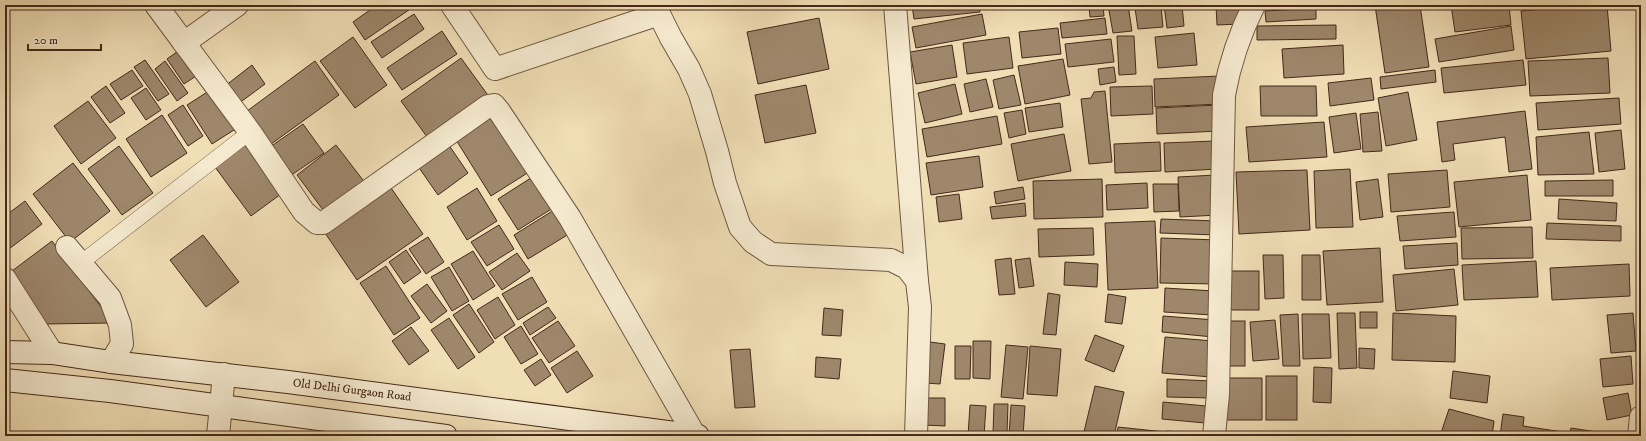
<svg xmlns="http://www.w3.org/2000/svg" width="1646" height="441" viewBox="0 0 1646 441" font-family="'IM FELL DW Pica',serif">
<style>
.building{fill:#9e876b;stroke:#46291a}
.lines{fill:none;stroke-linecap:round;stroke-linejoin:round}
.lane-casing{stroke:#705641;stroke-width:16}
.street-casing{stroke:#705641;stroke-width:24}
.secondary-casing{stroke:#46291a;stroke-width:24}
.lane{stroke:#f5eacf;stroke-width:15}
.street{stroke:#f5eacf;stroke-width:22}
.secondary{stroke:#f5eacf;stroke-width:22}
.labels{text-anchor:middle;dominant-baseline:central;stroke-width:3.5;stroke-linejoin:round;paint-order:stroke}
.street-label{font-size:12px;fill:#46291a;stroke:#f5eacf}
</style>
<rect width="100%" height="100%" fill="#f0deb5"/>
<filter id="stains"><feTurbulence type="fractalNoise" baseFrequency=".005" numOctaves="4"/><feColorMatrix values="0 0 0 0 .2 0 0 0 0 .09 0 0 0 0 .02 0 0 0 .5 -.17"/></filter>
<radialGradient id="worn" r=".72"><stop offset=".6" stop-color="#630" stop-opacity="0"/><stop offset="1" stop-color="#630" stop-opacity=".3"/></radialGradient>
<g class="building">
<polygon points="377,5 416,5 365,40 353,22"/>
<polygon points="912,5 979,5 980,12 914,19"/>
<polygon points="986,5 1052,5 987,9"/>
<polygon points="1089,5 1103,5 1104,16 1090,17"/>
<polygon points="1108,5 1128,5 1132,31 1113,33"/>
<polygon points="1164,5 1182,5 1184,26 1167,28"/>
<polygon points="1216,5 1242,5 1239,24 1217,25"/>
<polygon points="1375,5 1420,5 1429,67 1385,73"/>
<polygon points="1451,5 1509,5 1511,25 1455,32"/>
<polygon points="1582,5 1607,5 1611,51 1526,59 1521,11"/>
<polygon points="1161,6 1163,27 1138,29 1135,8"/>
<polygon points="1316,8 1316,19 1266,22 1265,11"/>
<polygon points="414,14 424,29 382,58 371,42"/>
<polygon points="982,14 986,35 916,48 912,27"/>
<polygon points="819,18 829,69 758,84 747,32"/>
<polygon points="1105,18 1107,34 1062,38 1060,23"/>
<polygon points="1336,25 1336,39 1257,40 1257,26"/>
<polygon points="1511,26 1514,50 1439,62 1435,39"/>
<polygon points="1058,28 1061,54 1022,58 1019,32"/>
<polygon points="442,31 457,54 402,90 387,68"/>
<polygon points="1194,33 1197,65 1158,68 1155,37"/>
<polygon points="1117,36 1134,36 1136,74 1119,75"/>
<polygon points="353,37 387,85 355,108 320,61"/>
<polygon points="1009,37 1013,68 967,74 963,43"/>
<polygon points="1111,39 1114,62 1068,67 1065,44"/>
<polygon points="952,45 957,77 916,84 910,52"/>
<polygon points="1343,45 1344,74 1284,78 1282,49"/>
<polygon points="181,49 199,74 184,84 167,59"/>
<polygon points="461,58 490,98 430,141 401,101"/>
<polygon points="1608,58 1610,93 1530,96 1528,61"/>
<polygon points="1063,59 1070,95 1025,104 1018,66"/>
<polygon points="145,60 169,94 158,101 134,67"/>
<polygon points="1523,60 1526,85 1444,93 1441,68"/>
<polygon points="165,61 188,93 177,101 155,69"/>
<polygon points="315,61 339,95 267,147 243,114"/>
<polygon points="252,65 265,84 238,104 225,86"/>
<polygon points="1114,67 1116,82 1100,85 1098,69"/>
<polygon points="132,70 143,86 121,100 110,84"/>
<polygon points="1435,70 1436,82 1381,89 1380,77"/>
<polygon points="1014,75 1021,105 999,109 993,80"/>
<polygon points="1219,76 1220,104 1155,107 1154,79"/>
<polygon points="1371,78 1374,100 1330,106 1328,83"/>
<polygon points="986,79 993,107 970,112 964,84"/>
<polygon points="955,84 962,114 925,123 918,93"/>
<polygon points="806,85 816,133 765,143 755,95"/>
<polygon points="106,86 125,113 110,123 91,97"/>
<polygon points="1152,86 1153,114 1111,116 1110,87"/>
<polygon points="1260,86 1316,86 1317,116 1261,116"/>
<polygon points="146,88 161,110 146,120 131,98"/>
<polygon points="212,89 237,128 212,144 187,105"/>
<polygon points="1105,91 1112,162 1089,164 1081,99 1091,98 1094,92"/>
<polygon points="1408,92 1417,140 1386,146 1378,98"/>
<polygon points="1619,98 1621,124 1538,130 1536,103"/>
<polygon points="88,101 116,138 81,164 54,126"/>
<polygon points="1060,103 1063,127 1029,132 1025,108"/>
<polygon points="183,105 203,136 188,146 168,115"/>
<polygon points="1219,105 1220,131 1157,134 1156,108"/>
<polygon points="1022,110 1026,134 1009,138 1004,113"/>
<polygon points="491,111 529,172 491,196 453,135"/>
<polygon points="1525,111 1532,169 1509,172 1505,137 1453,144 1455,160 1442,162 1437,122"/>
<polygon points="1378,112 1382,151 1363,152 1360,114"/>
<polygon points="1356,113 1361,149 1334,153 1329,117"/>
<polygon points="162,115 187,153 151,177 126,139"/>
<polygon points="997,116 1002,144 927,157 922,129"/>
<polygon points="1324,122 1327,157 1249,162 1246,127"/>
<polygon points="303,124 324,153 290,176 270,147"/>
<polygon points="1621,130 1625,169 1599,172 1595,133"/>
<polygon points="1589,132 1594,174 1538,175 1536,137"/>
<polygon points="1064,134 1071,171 1018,181 1011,144"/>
<polygon points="446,141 468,173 438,195 415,162"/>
<polygon points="1215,141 1217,169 1165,172 1164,143"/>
<polygon points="1160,142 1161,171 1115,173 1114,144"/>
<polygon points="246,144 281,194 251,216 215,167"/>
<polygon points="336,145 366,184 326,214 297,175"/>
<polygon points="119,146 153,193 122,215 88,169"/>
<polygon points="979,156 983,187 931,195 926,163"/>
<polygon points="73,163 110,211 70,242 33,194"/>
<polygon points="1350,169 1353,227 1316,228 1314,171"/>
<polygon points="1307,170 1310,230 1239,234 1236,172"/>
<polygon points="1447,170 1450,207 1391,212 1388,174"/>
<polygon points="1216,175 1218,215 1180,217 1178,177"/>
<polygon points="1527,175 1531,220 1459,227 1454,182"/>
<polygon points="534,176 553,208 518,230 498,199"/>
<polygon points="1102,179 1103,217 1034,219 1033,181"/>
<polygon points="1378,179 1383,217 1360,220 1356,182"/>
<polygon points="1613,180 1613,196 1545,196 1545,181"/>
<polygon points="1147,183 1148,208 1107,210 1106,185"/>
<polygon points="1153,184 1178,184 1179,211 1154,212"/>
<polygon points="389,185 423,234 357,280 323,230"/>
<polygon points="1023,187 1025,199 996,204 994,192"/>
<polygon points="477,188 497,221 467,240 447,207"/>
<polygon points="959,194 962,219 939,222 936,197"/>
<polygon points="1559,199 1617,203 1616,221 1558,219"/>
<polygon points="25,201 42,224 5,252 5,216"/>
<polygon points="1025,203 1026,216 992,219 990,207"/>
<polygon points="554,210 569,234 528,259 514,235"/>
<polygon points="1454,212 1456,237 1400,241 1397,216"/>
<polygon points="1161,219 1217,221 1216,235 1160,233"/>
<polygon points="1155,221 1158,288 1108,290 1105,223"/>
<polygon points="1547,223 1621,226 1621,241 1546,239"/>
<polygon points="499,225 514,249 487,266 471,242"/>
<polygon points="1532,227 1533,258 1462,259 1461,228"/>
<polygon points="1093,228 1094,255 1039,257 1038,229"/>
<polygon points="203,235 239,282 206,307 170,260"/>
<polygon points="428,237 444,262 426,274 409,249"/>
<polygon points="1161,238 1218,240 1217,284 1160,283"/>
<polygon points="52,241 113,323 46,324 8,274"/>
<polygon points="1457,243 1458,265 1405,269 1403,246"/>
<polygon points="1380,248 1383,302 1327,305 1323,251"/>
<polygon points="406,250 421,272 404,284 389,262"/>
<polygon points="473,251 495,286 473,300 451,264"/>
<polygon points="517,253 530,271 502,290 489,272"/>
<polygon points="1263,255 1283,255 1284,298 1265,299"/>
<polygon points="1302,255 1320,255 1321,300 1302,300"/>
<polygon points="1011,258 1015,294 999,295 995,260"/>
<polygon points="1030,258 1034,286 1019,288 1015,260"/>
<polygon points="1536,261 1538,297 1464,300 1462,265"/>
<polygon points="1065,262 1098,264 1097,287 1064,285"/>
<polygon points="1629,264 1630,296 1552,300 1550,268"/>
<polygon points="386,266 420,318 394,335 360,283"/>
<polygon points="449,267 469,301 452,311 431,277"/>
<polygon points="1454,269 1458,305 1396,311 1393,275"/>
<rect x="1228" y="271" width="31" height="39"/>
<polygon points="532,277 547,302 518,320 502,294"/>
<polygon points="427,284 447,311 431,323 411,296"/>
<polygon points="1165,288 1214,291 1212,315 1164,312"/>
<polygon points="1048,293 1060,295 1056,335 1043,334"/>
<polygon points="1108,294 1126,297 1122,324 1105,322"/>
<polygon points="498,297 515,325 495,339 477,310"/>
<polygon points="469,304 494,342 479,353 453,315"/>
<polygon points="548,307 556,318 530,335 523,323"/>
<polygon points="824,308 843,310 841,336 822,335"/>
<rect x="1360" y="312" width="17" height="16"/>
<polygon points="1337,313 1355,313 1357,368 1339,369"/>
<polygon points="1393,313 1456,316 1455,362 1392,360"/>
<polygon points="1633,313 1636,351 1611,353 1607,315"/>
<polygon points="1298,314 1300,366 1283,366 1280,315"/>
<polygon points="1302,314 1329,314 1331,358 1303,359"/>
<polygon points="1163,316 1215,320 1213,337 1162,332"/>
<polygon points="449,318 475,357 458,369 431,330"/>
<polygon points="1275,320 1279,359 1253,361 1250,322"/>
<polygon points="558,321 575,346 549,363 532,338"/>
<rect x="1226" y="321" width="19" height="45"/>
<polygon points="521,326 538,354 521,364 504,337"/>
<polygon points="411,327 429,351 409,365 392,341"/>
<polygon points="1095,335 1124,346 1114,372 1085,360"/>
<polygon points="1165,337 1213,341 1211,377 1162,373"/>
<polygon points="973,341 991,341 990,379 973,378"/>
<polygon points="930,342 945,344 940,384 925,383"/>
<polygon points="1006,345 1028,347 1023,399 1001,397"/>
<polygon points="955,346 971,346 970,379 955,379"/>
<polygon points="1030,346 1061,349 1057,396 1027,394"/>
<polygon points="1359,348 1375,349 1374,369 1359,368"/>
<polygon points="750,349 755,407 735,408 730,350"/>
<polygon points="577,351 593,376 567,393 551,368"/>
<polygon points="1631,356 1633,384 1603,387 1600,359"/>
<polygon points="816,357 841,359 839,379 815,377"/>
<polygon points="541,359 551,375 535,386 524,370"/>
<polygon points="1314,367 1332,368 1331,403 1313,402"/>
<polygon points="1453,371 1490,376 1487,403 1450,398"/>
<rect x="1266" y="376" width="31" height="44"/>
<polygon points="1222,378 1262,378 1262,420 1223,420"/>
<polygon points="1167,379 1211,381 1210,398 1167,397"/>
<polygon points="1095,386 1124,392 1114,436 1083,436"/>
<polygon points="1628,393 1632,415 1607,420 1603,398"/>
<polygon points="924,398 945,398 945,426 923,425"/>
<polygon points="1163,402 1206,406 1205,423 1162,419"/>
<polygon points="994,404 1008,404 1007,433 993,433"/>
<polygon points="970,405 986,406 984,436 968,436"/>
<polygon points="1011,405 1025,406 1023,436 1009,436"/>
<polygon points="1449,409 1494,421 1492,436 1440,436"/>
<polygon points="1503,414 1524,417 1523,426 1563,432 1563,436 1500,436"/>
<polygon points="1118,427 1165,432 1164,436 1117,436"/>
<polygon points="1571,428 1597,432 1596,436 1569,436"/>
<polygon points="1167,431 1211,435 1211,436 1166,436"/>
<polygon points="1222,431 1268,436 1221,436"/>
<polygon points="1277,433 1302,434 1302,436 1277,436"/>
</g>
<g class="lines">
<defs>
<polyline id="lane" points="82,262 250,132"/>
<g id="street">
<polyline points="156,5 250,132 304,212 317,223 323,223 488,106 494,105 499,111 570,218 695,436"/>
<polyline points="452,5 495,69 659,14"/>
<polyline points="658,5 659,14 671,38 689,69 700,94 717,151 725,183 740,227 753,242 771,254 891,260 907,268 917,281 920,307 916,436"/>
<polyline points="895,5 917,281"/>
<polyline points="184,43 237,5"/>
<polyline points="67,247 110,298 120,325 122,344 111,362"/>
<polyline points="5,279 52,353"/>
<polyline points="218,436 224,374"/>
<path d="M1214 436 1218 394 1224 95C1230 62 1239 35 1254 5"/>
<polyline points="1639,436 1641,417"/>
</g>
<g id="secondary">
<polyline points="5,352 52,353 111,362 288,382 698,436"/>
<polyline points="5,380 110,391 446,436"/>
</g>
</defs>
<use href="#lane" class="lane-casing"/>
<use href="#street" class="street-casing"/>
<use href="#secondary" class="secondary-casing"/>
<use href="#lane" class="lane"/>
<use href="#street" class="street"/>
<use href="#secondary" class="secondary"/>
</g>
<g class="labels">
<g class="street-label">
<text transform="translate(352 390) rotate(7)">Old Delhi Gurgaon Road</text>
</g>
</g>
<rect width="1646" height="441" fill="none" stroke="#f0deb5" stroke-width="20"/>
<rect x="6" y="6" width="1634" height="429" fill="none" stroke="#46291a" stroke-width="2"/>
<rect x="10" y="10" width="1626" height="421" fill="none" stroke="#46291a"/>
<path d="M28 44v6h73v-6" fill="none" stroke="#46291a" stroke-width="2"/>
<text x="34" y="44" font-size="12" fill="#46291a" stroke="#f5eacf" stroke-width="3" paint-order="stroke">20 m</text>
<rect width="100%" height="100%" filter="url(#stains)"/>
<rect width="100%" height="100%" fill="url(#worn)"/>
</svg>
